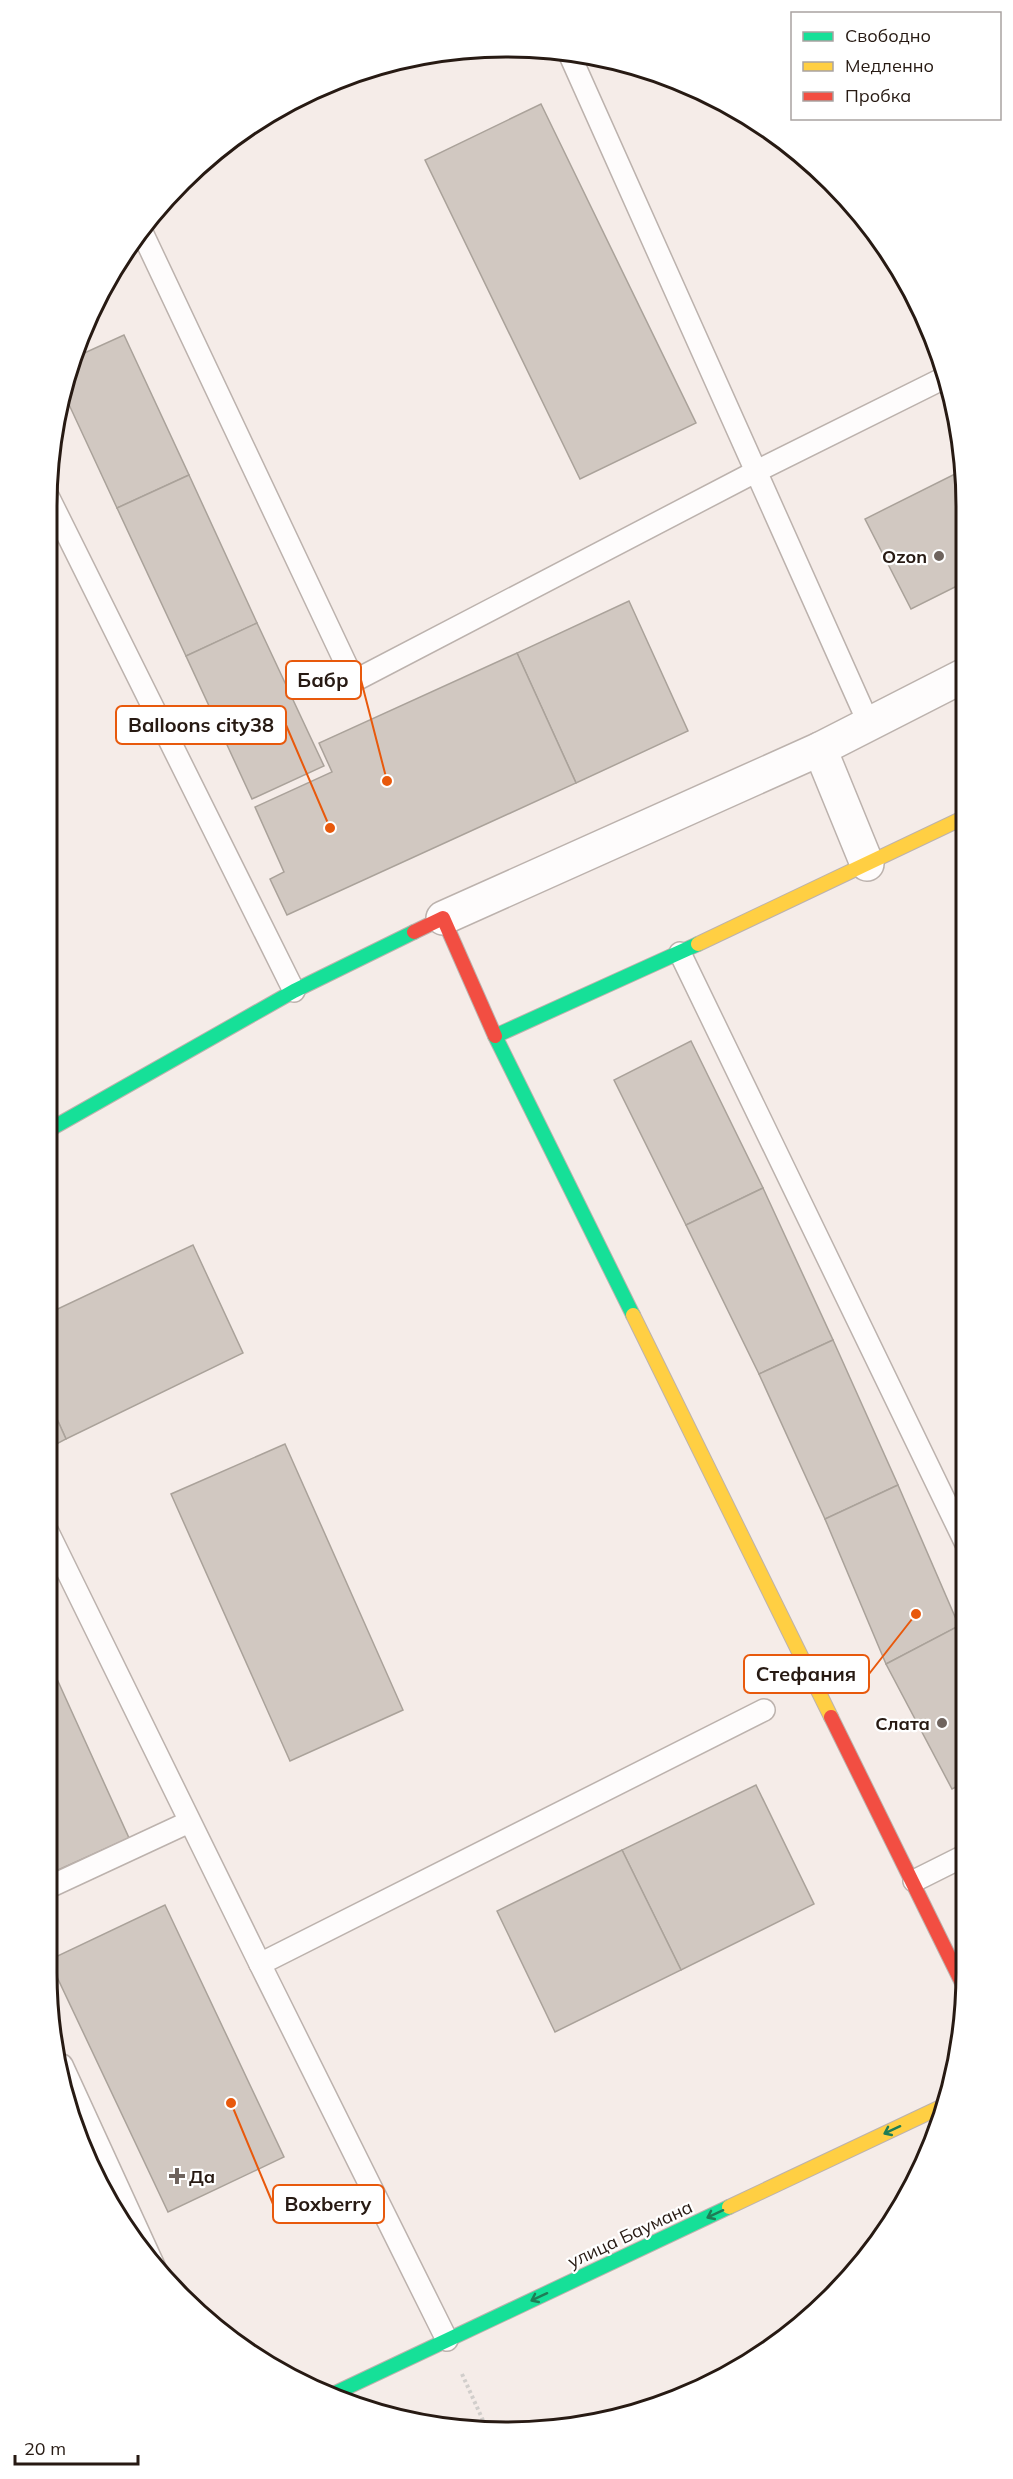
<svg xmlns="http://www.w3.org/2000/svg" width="1013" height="2479" viewBox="0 0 1013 2479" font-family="Mulish,sans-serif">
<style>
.building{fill:#d1c8c1;stroke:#aaa29a;stroke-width:1.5}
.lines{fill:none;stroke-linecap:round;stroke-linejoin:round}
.lane-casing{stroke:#bcb2ad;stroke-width:24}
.street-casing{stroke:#bcb2ad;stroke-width:36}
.fast-casing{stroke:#bcb2ad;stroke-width:16}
.slow-casing{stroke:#bcb2ad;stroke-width:16}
.jam-casing{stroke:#bcb2ad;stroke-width:16}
.path{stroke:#d1cecb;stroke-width:4;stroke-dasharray:3 3;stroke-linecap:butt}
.lane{stroke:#fefcfc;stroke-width:21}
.street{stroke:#fefcfc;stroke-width:33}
.fast{stroke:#16e098;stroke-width:14}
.slow{stroke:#ffcf43;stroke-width:14}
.jam{stroke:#f24e42;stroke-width:14}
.oneway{stroke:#1e7d56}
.poi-dot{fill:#6f645e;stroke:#fff;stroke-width:2}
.labels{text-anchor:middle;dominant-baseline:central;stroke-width:4.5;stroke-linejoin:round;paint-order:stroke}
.poi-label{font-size:18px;font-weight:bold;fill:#271a13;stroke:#fff;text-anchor:end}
.street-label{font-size:18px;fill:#271a13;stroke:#fff}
.rim{fill:none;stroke:#271a13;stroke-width:3}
.leader{fill:none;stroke:#e8590c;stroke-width:2}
.callout-dot{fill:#e8590c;stroke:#fff;stroke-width:2}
.callout{fill:#fff;stroke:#e8590c;stroke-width:2}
.callout-label{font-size:20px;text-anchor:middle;font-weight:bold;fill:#271a13}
</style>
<rect width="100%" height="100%" fill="#f5ece8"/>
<g class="building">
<polygon points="541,104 696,423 580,479 425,160"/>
<polygon points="124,335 189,475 117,508 65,396 71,359"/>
<polygon points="963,470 963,583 911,609 865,519"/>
<polygon points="189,475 257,623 186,656 117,508"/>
<polygon points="629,601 688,731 576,783 517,653"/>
<polygon points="257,623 324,766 252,799 186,656"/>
<polygon points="517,653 576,783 287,915 270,879 284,872 255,807 332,772 319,743"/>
<polygon points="691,1041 763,1188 686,1225 614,1080"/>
<polygon points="763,1188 833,1340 759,1374 686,1225"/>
<polygon points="193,1245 243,1353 66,1439 47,1397 47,1314"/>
<polygon points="833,1340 898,1485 825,1519 759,1374"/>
<polygon points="47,1397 66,1439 47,1449"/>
<polygon points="285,1444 403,1710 290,1761 171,1494"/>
<polygon points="898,1485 959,1626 886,1664 825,1519"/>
<polygon points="966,1622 966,1782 952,1789 886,1664"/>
<polygon points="47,1657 129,1838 47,1875"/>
<polygon points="756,1785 814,1904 681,1970 622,1850"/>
<polygon points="622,1850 681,1970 555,2032 497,1911"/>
<polygon points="165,1905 284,2157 168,2212 49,1960"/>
</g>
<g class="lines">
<defs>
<g id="lane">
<polyline points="568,51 869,724"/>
<polyline points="141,230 354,681 755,472 942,379"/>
<polyline points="919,303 920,305"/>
<polyline points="48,496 294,991"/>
<polyline points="680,953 965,1542"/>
<polyline points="47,1530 260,1964"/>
<polyline points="914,1881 966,1855"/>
<polyline points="47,1888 189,1822"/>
<polyline points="62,2065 155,2268"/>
<polyline points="447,2340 260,1964 764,1710"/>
</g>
<g id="street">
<polyline points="820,749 867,864"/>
<polyline points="443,918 820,749 963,676"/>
</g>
<g id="fast">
<polyline points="47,1131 294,991 414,932"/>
<polyline points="633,1315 495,1036 698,944"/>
<polyline points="331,2395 729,2207"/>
</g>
<g id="slow">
<polyline points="698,944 963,818"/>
<polyline points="633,1315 831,1717"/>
<polyline points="729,2207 945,2105"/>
</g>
<g id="jam">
<polyline points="414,932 443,918 495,1036"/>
<polyline points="831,1717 964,1987"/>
</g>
</defs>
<use href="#lane" class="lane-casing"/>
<use href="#street" class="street-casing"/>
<use href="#fast" class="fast-casing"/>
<use href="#slow" class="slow-casing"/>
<use href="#jam" class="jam-casing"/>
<polyline class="path" points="462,2374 486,2427"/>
<use href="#lane" class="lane"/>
<use href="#street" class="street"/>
<use href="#fast" class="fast"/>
<use href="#slow" class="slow"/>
<use href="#jam" class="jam"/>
</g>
<defs><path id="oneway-shaft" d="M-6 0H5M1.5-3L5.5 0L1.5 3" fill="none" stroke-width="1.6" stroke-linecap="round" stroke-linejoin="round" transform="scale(1.5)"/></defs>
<g class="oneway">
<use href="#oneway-shaft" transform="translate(892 2130) rotate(155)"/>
<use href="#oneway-shaft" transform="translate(715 2214) rotate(155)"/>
<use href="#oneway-shaft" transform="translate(539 2297) rotate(155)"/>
</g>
<g class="poi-dot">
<circle cx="939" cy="556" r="6"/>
<circle cx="942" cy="1723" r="6"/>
<path d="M174 2167h6v6h6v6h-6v6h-6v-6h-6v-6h6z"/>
</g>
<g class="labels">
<g class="poi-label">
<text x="927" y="556">Ozon</text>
<text x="930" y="1723">Слата</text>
<text x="189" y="2176" text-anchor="start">Да</text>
</g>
<g class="street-label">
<text transform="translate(630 2234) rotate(-25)">улица Баумана</text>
</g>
</g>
<path d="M0 0H1013V2479H0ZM506 57H507A449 449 0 0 1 956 506V1973A449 449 0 0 1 507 2422H506A449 449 0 0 1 57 1973V506A449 449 0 0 1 506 57Z" fill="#fff" fill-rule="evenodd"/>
<path class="rim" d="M506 57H507A449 449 0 0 1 956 506V1973A449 449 0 0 1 507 2422H506A449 449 0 0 1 57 1973V506A449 449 0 0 1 506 57Z"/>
<path class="leader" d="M387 781L361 680M330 828L286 725M916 1614L869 1674M231 2103L273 2204"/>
<g class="callout-dot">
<circle cx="387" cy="781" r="6"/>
<circle cx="330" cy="828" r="6"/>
<circle cx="916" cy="1614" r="6"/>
<circle cx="231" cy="2103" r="6"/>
</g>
<g class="callout">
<rect x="286" y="661" width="75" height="38" rx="6"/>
<rect x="116" y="706" width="170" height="38" rx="6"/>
<rect x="744" y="1655" width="125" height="38" rx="6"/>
<rect x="273" y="2185" width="111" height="38" rx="6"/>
</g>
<g class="callout-label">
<text x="323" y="687">Бабр</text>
<text x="201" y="732">Balloons city38</text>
<text x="806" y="1681">Стефания</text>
<text x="328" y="2211">Boxberry</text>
</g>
<rect x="791" y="12" width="210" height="108" fill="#ffffff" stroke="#a9a3a1" stroke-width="1.5"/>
<rect x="803" y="32" width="30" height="9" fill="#16e098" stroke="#a9a3a1" stroke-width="1.5"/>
<text x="845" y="42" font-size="18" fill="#271a13">Свободно</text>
<rect x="803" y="62" width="30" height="9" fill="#ffcf43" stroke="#a9a3a1" stroke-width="1.5"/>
<text x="845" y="72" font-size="18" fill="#271a13">Медленно</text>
<rect x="803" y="92" width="30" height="9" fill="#f24e42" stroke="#a9a3a1" stroke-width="1.5"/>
<text x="845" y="102" font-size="18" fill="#271a13">Пробка</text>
<path d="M15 2455v9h123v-9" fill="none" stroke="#271a13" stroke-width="3"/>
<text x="24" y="2455" font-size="18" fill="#271a13" stroke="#ffffff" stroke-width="4.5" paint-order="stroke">20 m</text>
</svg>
